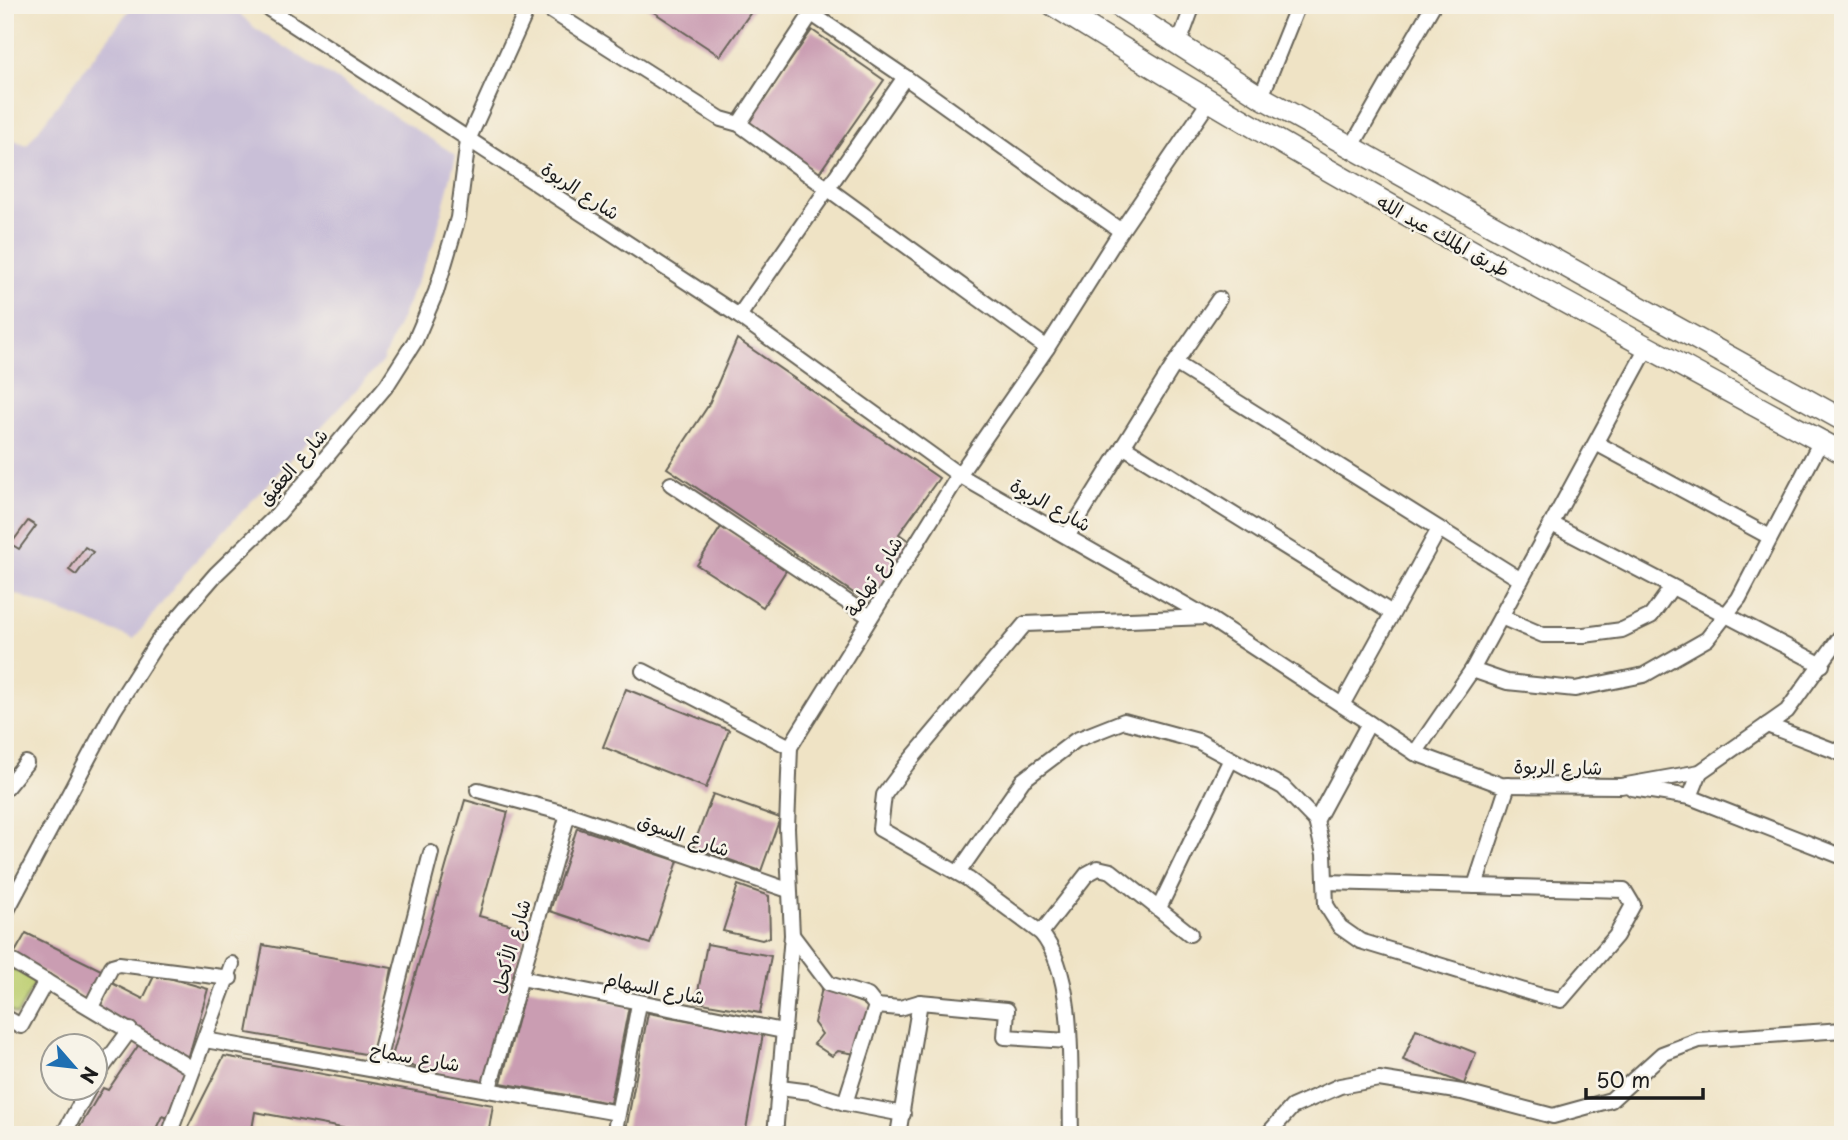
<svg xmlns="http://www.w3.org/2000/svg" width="1848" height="1140" viewBox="0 0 1848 1140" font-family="'Playpen Sans','Playpen Sans Arabic',sans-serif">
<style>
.industrial{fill:#c9bfd7}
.green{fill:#becf72;stroke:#6d7647;stroke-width:2}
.building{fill:#ca9db2}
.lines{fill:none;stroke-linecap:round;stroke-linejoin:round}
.street-casing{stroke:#666257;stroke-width:18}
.secondary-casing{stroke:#666257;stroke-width:24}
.street{stroke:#fff;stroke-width:14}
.secondary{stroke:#fff;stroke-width:21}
.labels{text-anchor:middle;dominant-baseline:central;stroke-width:5;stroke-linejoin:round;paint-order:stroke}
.street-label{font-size:19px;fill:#1c1c1c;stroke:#f7f3e8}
</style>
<rect width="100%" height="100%" fill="#f7f3e8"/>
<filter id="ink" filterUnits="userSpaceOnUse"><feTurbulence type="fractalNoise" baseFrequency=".0143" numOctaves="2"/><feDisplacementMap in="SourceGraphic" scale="14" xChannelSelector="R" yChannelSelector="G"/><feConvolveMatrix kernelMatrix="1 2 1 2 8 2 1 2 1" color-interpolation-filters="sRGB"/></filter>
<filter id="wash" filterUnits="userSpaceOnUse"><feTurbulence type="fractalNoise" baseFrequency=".00686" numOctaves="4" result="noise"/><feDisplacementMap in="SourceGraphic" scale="28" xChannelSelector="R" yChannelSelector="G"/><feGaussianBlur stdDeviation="1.57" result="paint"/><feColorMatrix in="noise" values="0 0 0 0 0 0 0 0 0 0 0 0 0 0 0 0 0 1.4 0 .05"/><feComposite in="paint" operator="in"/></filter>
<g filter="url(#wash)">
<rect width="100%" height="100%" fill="#efe3c5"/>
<polygon class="industrial" points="133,5 230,5 255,28 456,155 435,240 382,362 190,567 134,639 5,590 5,137 27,145"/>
<polygon class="green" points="5,964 36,981 17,1015 5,1008"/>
<g id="blocks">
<g class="building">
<polygon points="643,5 756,5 720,56"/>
<polygon points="812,30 884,80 819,173 747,123"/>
<polygon points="737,339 939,478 899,534 912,543 870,604 667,468 708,406"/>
<polygon points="28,521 36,526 19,549 11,544"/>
<polygon points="721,527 787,569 763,607 697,565"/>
<polygon points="85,547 93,552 76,575 69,570"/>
<polygon points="626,689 729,730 706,788 603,747"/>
<polygon points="713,794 780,818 761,871 693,847"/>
<polygon points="465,800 508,812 479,916 527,929 482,1086 391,1060"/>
<polygon points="577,828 678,861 650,944 550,911"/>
<polygon points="738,885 769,896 770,937 762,940 723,931"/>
<polygon points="26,933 105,972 92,1002 14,954"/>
<polygon points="707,944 771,956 760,1013 696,1002"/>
<polygon points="263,945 392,968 376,1056 247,1033"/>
<polygon points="155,974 208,989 188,1059 99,1008 112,983 143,999"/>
<polygon points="526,987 629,1006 610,1103 501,1083"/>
<polygon points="822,988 862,1003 870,1009 856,1054 838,1051 832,1056 814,1044 822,1034 814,1023"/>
<polygon points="648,1013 763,1034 745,1135 715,1135 686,1129 685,1135 625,1135"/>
<polygon points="1416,1029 1476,1053 1464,1084 1403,1060"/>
<polygon points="140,1043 187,1069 167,1118 162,1116 153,1135 75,1135 103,1088 108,1090"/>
<polygon points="224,1056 493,1105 488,1135 380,1135 255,1112 251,1135 184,1135"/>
</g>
</g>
</g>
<g filter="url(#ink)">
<use href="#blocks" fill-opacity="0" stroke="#666257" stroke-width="2"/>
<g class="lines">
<defs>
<g id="street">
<polyline points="263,5 739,316 959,475 1207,617 1415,753 1501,785 1621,786 1700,772 1787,711 1843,633"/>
<polyline points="542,5 721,119 739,124 1047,348"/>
<polyline points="812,14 905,77 1121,231"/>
<polyline points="1178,46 1193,5"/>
<polyline points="1261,97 1298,5"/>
<polyline points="739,124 817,5"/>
<polyline points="1351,148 1433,5"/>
<polyline points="739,316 905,77"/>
<polyline points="1175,363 1521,580"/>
<polyline points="1596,443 1770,537"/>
<polyline points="1123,446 1392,613"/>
<polyline points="671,484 870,617"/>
<polyline points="1552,524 1822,665"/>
<polyline points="1068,535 1175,363 1219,299"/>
<polyline points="1501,617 1543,635 1584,635 1622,630 1651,616 1672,587"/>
<polyline points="1472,670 1507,682 1575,689 1644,675 1707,639 1739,598 1821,441"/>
<polyline points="643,671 790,747"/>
<polyline points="1342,705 1439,529"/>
<polyline points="1767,725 1843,754"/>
<polyline points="1415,753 1472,670 1647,348"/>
<polyline points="1700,772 1690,797 1843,857"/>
<polyline points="1632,788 1690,797"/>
<polyline points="5,789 26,763"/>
<polyline points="478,790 568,814 788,890"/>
<polyline points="1316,821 1324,854 1326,905 1340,927 1360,941 1538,995 1561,1000 1616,936 1633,905 1624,890 1325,882"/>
<polyline points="958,873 1023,780 1076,740 1124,721 1198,741 1283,787 1316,821 1369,723"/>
<polyline points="1475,886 1508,785"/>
<polyline points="1159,908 1231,759"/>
<polyline points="5,914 114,710 158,641 216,574 279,513 387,385 415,341 436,292 458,218 468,140 529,5"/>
<polyline points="1041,933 1087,874 1098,868 1111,871 1190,934"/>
<polyline points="792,935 829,984 868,996 876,1006 900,1008 920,1002 1007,1010 1005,1037 1068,1041"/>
<polyline points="5,957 193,1069"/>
<polyline points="521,978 783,1031"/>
<polyline points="91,1007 112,966 119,964 230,978"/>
<polyline points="5,1017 21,1026 46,981"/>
<polyline points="205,1040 618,1113"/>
<polyline points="376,1069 431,853"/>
<polyline points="94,1079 130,1030"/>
<polyline points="489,1088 568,814"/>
<polyline points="780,1088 811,1092 845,1103 876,1006"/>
<polyline points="845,1103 903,1114"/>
<polyline points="63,1135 89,1088"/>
<polyline points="169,1135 232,964"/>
<polyline points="614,1135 639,1004"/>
<polyline points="775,1135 792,935 787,828 790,747 959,475 1047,348 1121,231 1208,103"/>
<polyline points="898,1135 920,1002"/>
<polyline points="1008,1135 1031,1135"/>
<path d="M1071 1135C1069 1078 1078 977 1041 933L968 879 880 829 884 795 907 764 1025 624 1207 617"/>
<polyline points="1267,1135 1292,1107 1340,1086 1379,1079 1462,1092 1553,1116 1611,1100 1662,1054 1699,1040 1843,1030"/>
</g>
<g id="secondary">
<path d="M1053 5C1309 166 1576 309 1843 453"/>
<polyline points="1117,5 1261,97 1843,420"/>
</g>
</defs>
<use href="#street" class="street-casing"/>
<use href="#secondary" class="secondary-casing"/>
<use href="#street" class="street"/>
<use href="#secondary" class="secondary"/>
</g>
</g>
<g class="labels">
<g class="street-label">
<text transform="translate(581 190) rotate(33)">شارع الربوة</text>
<text transform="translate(1444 235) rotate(29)">طريق الملك عبد الله</text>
<text transform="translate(292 466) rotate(-49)">شارع العقيق</text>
<text transform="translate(1051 504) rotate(29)">شارع الربوة</text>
<text transform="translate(873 576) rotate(-58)">شارع تهامة</text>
<text transform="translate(1558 766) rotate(1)">شارع الربوة</text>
<text transform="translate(684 834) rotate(19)">شارع السوق</text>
<text transform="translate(510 946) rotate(-74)">شارع الأكحل</text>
<text transform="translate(655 987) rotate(11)">شارع السهام</text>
<text transform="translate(415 1056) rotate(10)">شارع سماح</text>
</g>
</g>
<rect width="1848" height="1140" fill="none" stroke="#f7f3e8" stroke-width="28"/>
<g transform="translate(74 1067) rotate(118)"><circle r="33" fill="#f7f3e8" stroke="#9f9d96" stroke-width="2"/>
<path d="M0-5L12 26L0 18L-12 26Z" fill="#1f6fb2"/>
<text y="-10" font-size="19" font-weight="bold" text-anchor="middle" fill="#1c1c1c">N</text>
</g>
<path d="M1586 1088v10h117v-10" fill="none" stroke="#1c1c1c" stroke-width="3.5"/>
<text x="1596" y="1088" font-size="21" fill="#1c1c1c" stroke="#f7f3e8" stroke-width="5" paint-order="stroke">50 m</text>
</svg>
